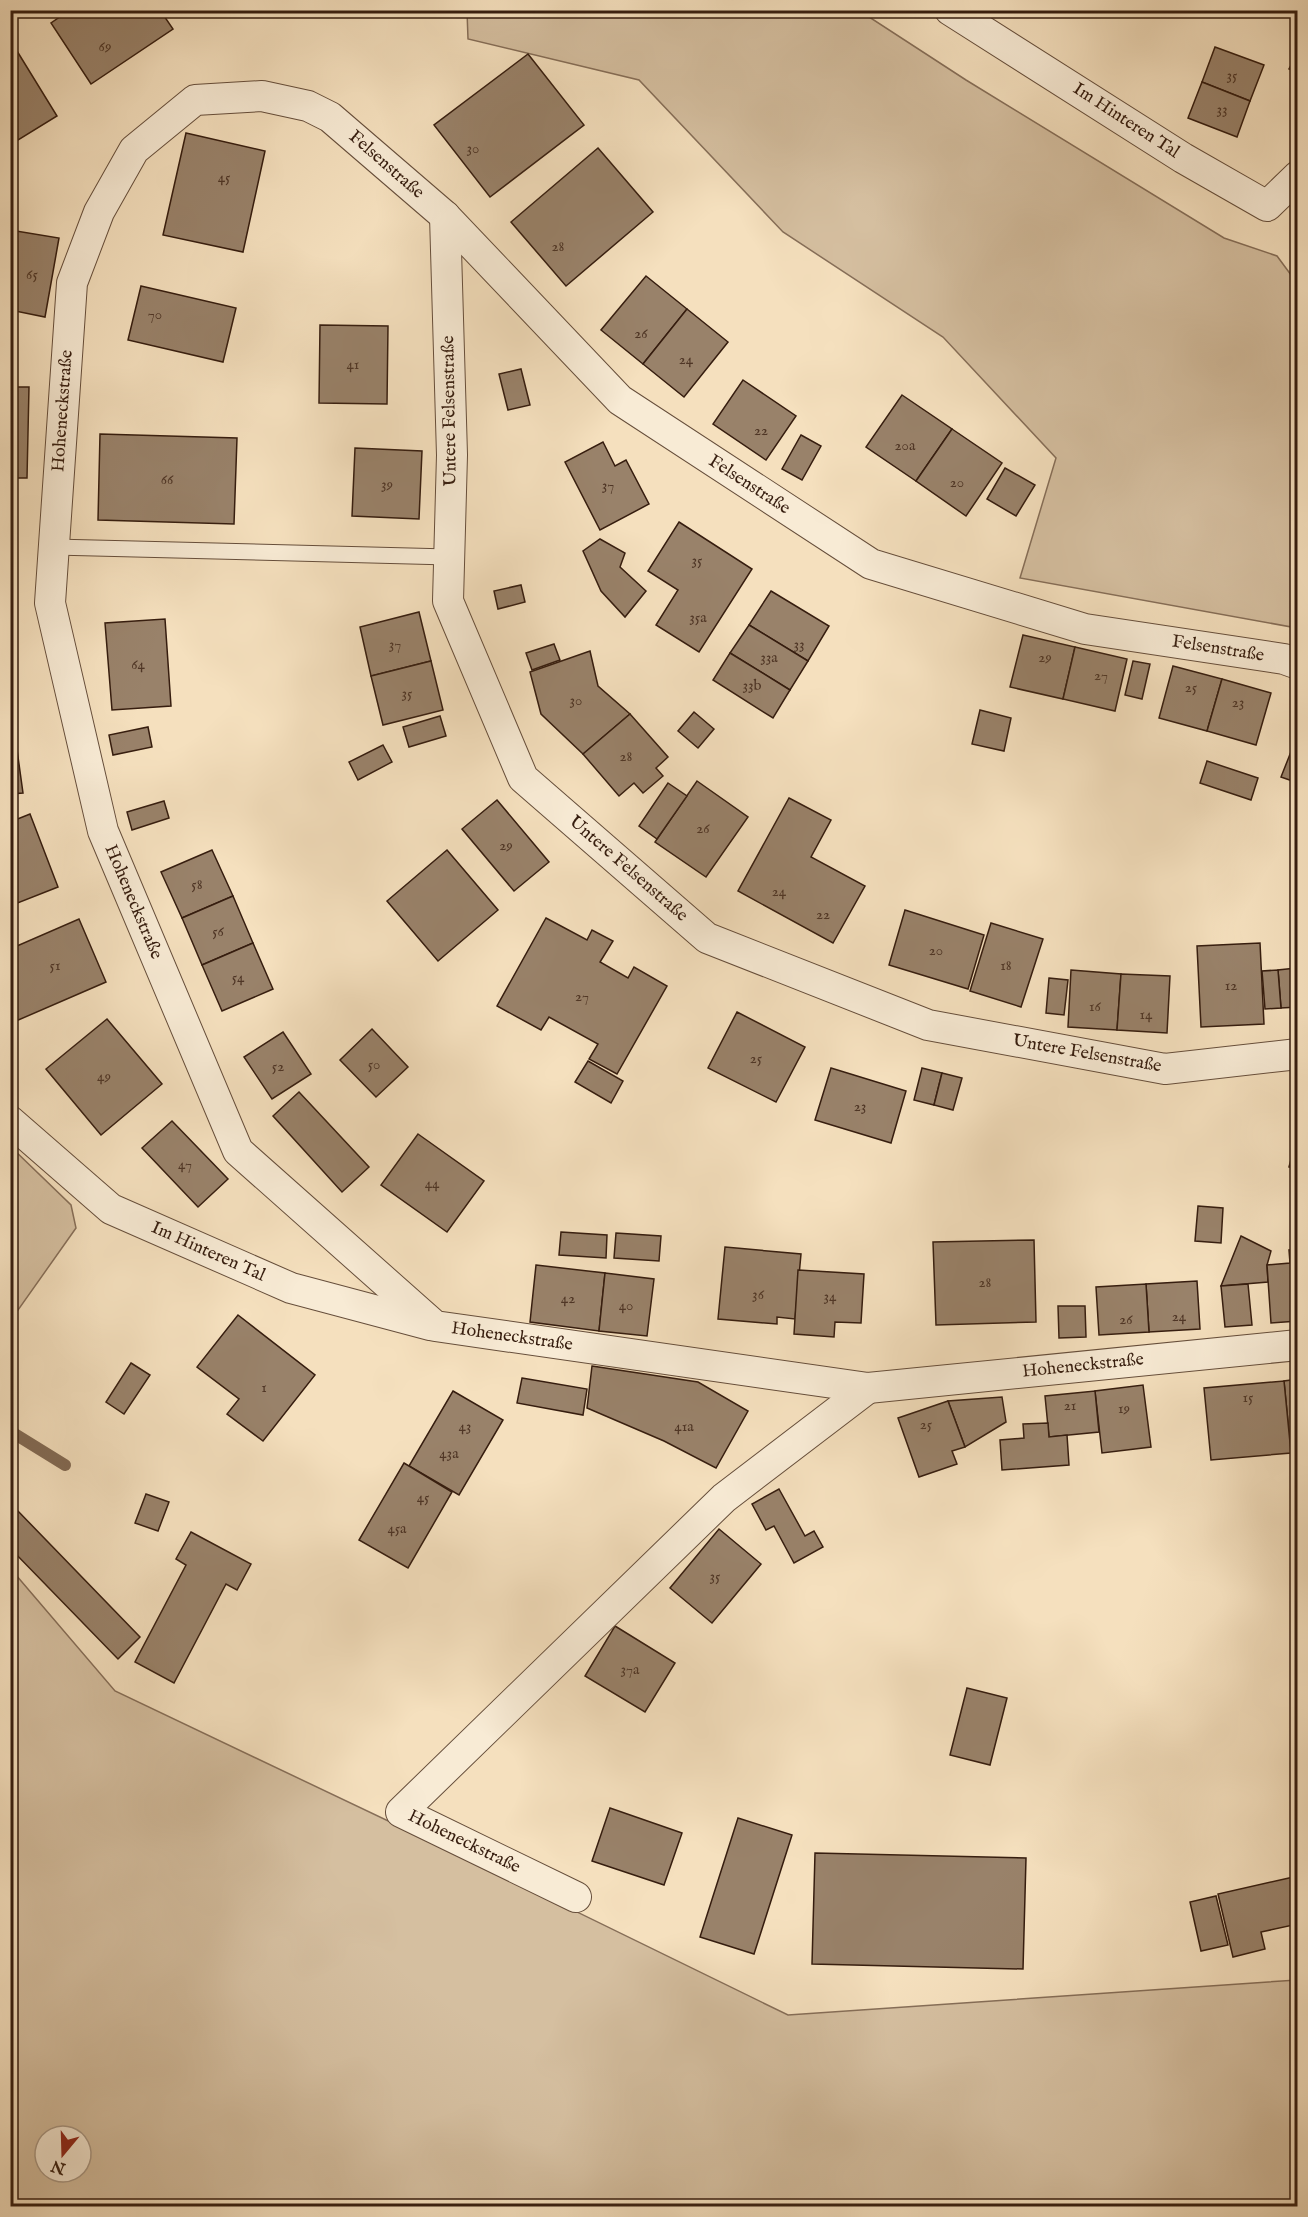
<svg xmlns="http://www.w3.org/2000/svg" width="1308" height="2217" viewBox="0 0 1308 2217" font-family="'IM FELL English',serif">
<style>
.green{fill:#d5bfa0;stroke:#866e58;stroke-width:1.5;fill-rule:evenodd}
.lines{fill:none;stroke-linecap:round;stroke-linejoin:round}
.stream{stroke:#826a54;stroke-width:12}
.building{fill:#99826a;stroke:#361d0f;stroke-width:1.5}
.service-casing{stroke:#664e3b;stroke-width:17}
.minor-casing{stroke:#664e3b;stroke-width:32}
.service{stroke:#f8ebd5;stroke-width:15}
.minor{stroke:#f8ebd5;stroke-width:30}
.labels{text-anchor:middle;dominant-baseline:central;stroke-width:6;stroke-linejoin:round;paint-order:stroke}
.number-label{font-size:15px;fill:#4f3626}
.street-label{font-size:18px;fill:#361d0f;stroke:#f8ebd5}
</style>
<rect width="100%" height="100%" fill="#f5e0be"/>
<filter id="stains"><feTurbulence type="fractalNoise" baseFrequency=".00333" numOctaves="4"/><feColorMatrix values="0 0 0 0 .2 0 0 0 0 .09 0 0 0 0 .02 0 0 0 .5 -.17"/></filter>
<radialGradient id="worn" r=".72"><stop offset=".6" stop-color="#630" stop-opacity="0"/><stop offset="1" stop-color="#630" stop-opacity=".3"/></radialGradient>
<g class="green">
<polygon points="467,11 860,11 966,80 1224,238 1277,256 1297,283 1297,628 1020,578 1056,458 943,337 783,232 639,80 468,39"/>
<polygon points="11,1147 71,1205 76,1228 11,1320"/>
<path d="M10 1568 115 1691 485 1867 788 2015 1297 1980V2206H11ZM45 2136H81V2172H45Z"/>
</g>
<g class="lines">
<polyline class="stream" points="10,1431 65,1465"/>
</g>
<g class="building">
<polygon points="70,10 160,10 173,29 91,84 51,23"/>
<polygon points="1215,47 1264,65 1250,101 1202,82"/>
<polygon points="17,51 57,116 10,145 10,54"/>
<polygon points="1298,52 1298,73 1289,69"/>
<polygon points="528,54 584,125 490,197 434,125"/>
<polygon points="1202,82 1250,101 1237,137 1188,118"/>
<polygon points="186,133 265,151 243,252 163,235"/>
<polygon points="598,148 653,212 566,286 511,222"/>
<polygon points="10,230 59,238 45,317 10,310"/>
<polygon points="646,276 687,309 643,364 601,330"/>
<polygon points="141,286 236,308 223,362 128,340"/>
<polygon points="687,309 728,342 684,397 643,364"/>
<polygon points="320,325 388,326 387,404 319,403"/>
<polygon points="521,369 530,405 508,410 499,374"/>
<polygon points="743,380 796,416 766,460 713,424"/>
<polygon points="10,387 29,387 27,478 10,478"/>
<polygon points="902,395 952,429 916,481 866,447"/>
<polygon points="952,429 1002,463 966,516 916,481"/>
<polygon points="100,434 237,438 234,524 98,520"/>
<polygon points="801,435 821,446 802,480 782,469"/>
<polygon points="603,442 615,466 626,460 649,504 600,530 565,462"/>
<polygon points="355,448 422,451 419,519 352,516"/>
<polygon points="1005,468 1035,485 1016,516 987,499"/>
<polygon points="679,522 752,569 699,652 656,625 678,590 648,571"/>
<polygon points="600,539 625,553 620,567 646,591 625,617 601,591 583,551"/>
<polygon points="521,585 525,602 498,609 494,591"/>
<polygon points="771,591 829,626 808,661 749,625"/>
<polygon points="419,612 431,661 371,676 360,627"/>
<polygon points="165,619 171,706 112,710 105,623"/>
<polygon points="749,625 808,661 790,690 730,653"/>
<polygon points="1023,635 1075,647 1063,699 1010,687"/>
<polygon points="554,644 560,660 532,670 526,653"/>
<polygon points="1075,647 1127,659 1115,711 1063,699"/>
<polygon points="590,651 598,686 630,714 583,754 541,714 530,672"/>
<polygon points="730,653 790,690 773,718 713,680"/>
<polygon points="431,661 443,710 383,725 371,676"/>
<polygon points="1133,661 1150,664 1142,699 1125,695"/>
<polygon points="1173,666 1222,679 1207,731 1159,718"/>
<polygon points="1222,679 1271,693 1256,745 1207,731"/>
<polygon points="980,710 1011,718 1004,751 972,744"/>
<polygon points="694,712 714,729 698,748 678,731"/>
<polygon points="630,714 668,757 656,768 663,776 643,793 634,783 619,796 583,754"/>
<polygon points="440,716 446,736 409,747 403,727"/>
<polygon points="148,727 152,747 113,755 109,735"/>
<polygon points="14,728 23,793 10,794 10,729"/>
<polygon points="1298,734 1298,783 1281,777"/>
<polygon points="383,745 392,762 358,780 349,762"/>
<polygon points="1207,761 1258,778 1251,800 1200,783"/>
<polygon points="697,781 748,817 706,877 655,842"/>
<polygon points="668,783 687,796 657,839 639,826"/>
<polygon points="789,798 831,820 811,857 865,886 833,943 738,891"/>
<polygon points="497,800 549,862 514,891 462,829"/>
<polygon points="164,801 169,818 132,830 127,812"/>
<polygon points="30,814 58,887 10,906 10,822"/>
<polygon points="212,850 233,896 182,918 161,872"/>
<polygon points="447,850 498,910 438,961 387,901"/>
<polygon points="233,896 253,943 202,965 182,918"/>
<polygon points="905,910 984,935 968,989 889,965"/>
<polygon points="546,918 587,940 592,930 613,941 600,962 628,978 634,967 667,986 617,1074 589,1059 598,1044 549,1017 541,1030 497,1006"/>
<polygon points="79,919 106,982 16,1021 10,1008 10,949"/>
<polygon points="991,923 1043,939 1021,1007 970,991"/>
<polygon points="253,943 273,989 222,1011 202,965"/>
<polygon points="1260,943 1264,1024 1201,1027 1197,946"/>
<polygon points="1296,968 1298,1007 1281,1008 1278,970"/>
<polygon points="1071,970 1121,974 1117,1030 1068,1027"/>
<polygon points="1278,970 1281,1008 1265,1009 1262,971"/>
<polygon points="1121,974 1170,976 1167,1033 1117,1030"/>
<polygon points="1049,978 1068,980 1064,1015 1046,1013"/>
<polygon points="737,1012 805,1047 776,1102 708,1068"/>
<polygon points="107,1019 162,1084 101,1135 46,1069"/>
<polygon points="372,1029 408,1067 376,1097 340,1060"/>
<polygon points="283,1032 311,1074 272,1099 244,1057"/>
<polygon points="588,1061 623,1081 611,1103 575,1082"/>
<polygon points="831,1068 906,1091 891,1143 815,1120"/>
<polygon points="922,1068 942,1073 934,1105 914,1100"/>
<polygon points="942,1073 962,1078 953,1110 934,1105"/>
<polygon points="299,1092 369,1167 342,1192 273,1116"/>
<polygon points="172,1121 228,1179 198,1207 142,1148"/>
<polygon points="418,1134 484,1181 447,1232 381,1185"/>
<polygon points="1297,1138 1298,1139 1298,1169 1289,1167"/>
<polygon points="1198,1206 1223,1208 1221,1243 1195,1241"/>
<polygon points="561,1232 607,1235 606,1258 559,1255"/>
<polygon points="616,1233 661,1236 659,1261 614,1258"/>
<polygon points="1241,1236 1271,1251 1267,1265 1268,1282 1221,1286"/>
<polygon points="1034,1240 1036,1322 936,1325 933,1242"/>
<polygon points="725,1247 801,1254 795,1319 777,1317 777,1324 718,1319"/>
<polygon points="1298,1249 1298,1321 1271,1323 1267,1265 1290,1263 1289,1250"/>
<polygon points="536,1265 605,1273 599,1331 530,1322"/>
<polygon points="798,1270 864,1274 861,1323 835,1322 834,1337 794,1334"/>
<polygon points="605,1273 654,1279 647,1336 599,1331"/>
<polygon points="1197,1281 1200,1329 1149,1332 1146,1284"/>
<polygon points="1146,1284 1149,1332 1099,1335 1096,1287"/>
<polygon points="1248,1284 1252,1325 1225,1327 1221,1286"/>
<polygon points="1058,1306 1085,1306 1086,1337 1059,1338"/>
<polygon points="238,1315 315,1375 263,1441 227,1414 239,1399 197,1367"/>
<polygon points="131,1363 150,1375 124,1414 106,1402"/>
<polygon points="592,1366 698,1382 748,1411 716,1468 664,1441 587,1408"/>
<polygon points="522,1378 587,1389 583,1415 517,1403"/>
<polygon points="1298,1379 1298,1452 1291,1453 1284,1381"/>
<polygon points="1284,1381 1291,1453 1211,1460 1204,1388"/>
<polygon points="1143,1385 1151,1447 1102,1453 1095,1391"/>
<polygon points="453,1391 503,1420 459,1495 409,1466"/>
<polygon points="1095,1391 1099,1432 1049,1437 1045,1396"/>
<polygon points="1002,1397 1006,1422 965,1447 948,1401"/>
<polygon points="948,1401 965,1447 952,1451 957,1464 919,1477 898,1418"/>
<polygon points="1048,1423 1049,1437 1067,1435 1069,1465 1002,1470 1000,1440 1024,1438 1023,1424"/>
<polygon points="404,1463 452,1492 408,1568 359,1540"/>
<polygon points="779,1489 805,1536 814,1531 823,1547 794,1563 774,1526 766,1530 752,1504"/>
<polygon points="146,1494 169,1502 158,1531 135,1523"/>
<polygon points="16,1509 140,1637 118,1659 10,1548 10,1514"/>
<polygon points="719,1529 761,1564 712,1623 670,1588"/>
<polygon points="191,1532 251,1564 237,1590 226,1584 174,1683 135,1662 186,1565 176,1559"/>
<polygon points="615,1626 675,1663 645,1712 585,1676"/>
<polygon points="967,1688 1007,1698 990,1765 950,1755"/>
<polygon points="610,1808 682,1833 664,1885 592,1861"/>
<polygon points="738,1818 792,1835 754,1954 700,1937"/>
<polygon points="815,1853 1026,1858 1023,1969 812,1964"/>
<polygon points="1298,1876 1298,1924 1261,1932 1265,1949 1233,1957 1218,1894"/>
<polygon points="1216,1896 1228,1945 1201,1951 1190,1902"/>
</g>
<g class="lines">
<defs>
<polyline id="service" points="54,547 449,557"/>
<g id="minor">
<polyline points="950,10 1183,158 1267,206 1298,176"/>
<polyline points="445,216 452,455 448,601 523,778 707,938 928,1025 1165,1069 1298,1054"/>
<polyline points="1298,664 1284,659 1085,629 871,564 620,400 445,216 330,117 308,106 262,96 195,100 134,150 99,212 72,283 50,603 103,831 238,1151 435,1326 868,1388 1298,1345"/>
<polyline points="10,1121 111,1209 291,1288 430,1325"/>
<polyline points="576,1897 401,1812 724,1498 868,1388"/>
</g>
</defs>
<use href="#service" class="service-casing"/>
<use href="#minor" class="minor-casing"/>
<use href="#service" class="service"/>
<use href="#minor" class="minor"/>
</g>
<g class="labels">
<g class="number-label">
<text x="105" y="46">69</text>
<text x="1232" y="75">35</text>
<text x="1222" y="109">33</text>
<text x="473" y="148">30</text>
<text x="224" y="177">45</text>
<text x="558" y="246">28</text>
<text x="32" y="274">65</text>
<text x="155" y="314">70</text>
<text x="641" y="333">26</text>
<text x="686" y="359">24</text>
<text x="353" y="364">41</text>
<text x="761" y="430">22</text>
<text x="905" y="445">20a</text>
<text x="167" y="479">66</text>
<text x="957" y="482">20</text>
<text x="387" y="484">39</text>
<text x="608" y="485">37</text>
<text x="697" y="560">35</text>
<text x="698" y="617">35a</text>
<text x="395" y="644">37</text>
<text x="799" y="644">33</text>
<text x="769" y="657">33a</text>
<text x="1045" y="657">29</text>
<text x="138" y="664">64</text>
<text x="1101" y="675">27</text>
<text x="752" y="685">33b</text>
<text x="1191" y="687">25</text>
<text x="407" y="693">35</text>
<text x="576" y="700">30</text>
<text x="1238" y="702">23</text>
<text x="626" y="756">28</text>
<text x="703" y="828">26</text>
<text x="506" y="845">29</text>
<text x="197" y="884">58</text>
<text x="779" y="891">24</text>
<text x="823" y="914">22</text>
<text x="218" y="931">56</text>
<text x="936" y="950">20</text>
<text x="55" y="965">51</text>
<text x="1006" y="965">18</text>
<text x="238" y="977">54</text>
<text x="1231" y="985">12</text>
<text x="582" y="996">27</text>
<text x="1095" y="1006">16</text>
<text x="1146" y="1014">14</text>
<text x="756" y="1058">25</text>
<text x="374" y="1064">50</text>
<text x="278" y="1066">52</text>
<text x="104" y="1076">49</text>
<text x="860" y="1106">23</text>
<text x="185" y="1164">47</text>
<text x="432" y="1183">44</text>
<text x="985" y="1282">28</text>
<text x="758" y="1294">36</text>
<text x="830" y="1296">34</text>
<text x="568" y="1298">42</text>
<text x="626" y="1305">40</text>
<text x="1179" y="1316">24</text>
<text x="1126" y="1319">26</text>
<text x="264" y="1387">1</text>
<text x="1248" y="1397">15</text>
<text x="1070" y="1405">21</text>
<text x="1124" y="1408">19</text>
<text x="926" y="1424">25</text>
<text x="465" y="1426">43</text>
<text x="684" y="1426">41a</text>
<text x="449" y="1453">43a</text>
<text x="423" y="1497">45</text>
<text x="397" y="1528">45a</text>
<text x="715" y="1576">35</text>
<text x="630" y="1669">37a</text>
</g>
<g class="street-label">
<text transform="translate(1126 121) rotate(33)">Im Hinteren Tal</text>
<text transform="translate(386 165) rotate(41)">Felsenstraße</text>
<text transform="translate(63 411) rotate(-86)">Hoheneckstraße</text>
<text transform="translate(450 411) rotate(-91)">Untere Felsenstraße</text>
<text transform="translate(749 485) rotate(33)">Felsenstraße</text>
<text transform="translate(1218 649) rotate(9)">Felsenstraße</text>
<text transform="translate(628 869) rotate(41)">Untere Felsenstraße</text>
<text transform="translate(133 902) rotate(67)">Hoheneckstraße</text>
<text transform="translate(1087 1054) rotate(10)">Untere Felsenstraße</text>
<text transform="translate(208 1252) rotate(24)">Im Hinteren Tal</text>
<text transform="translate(512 1337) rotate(8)">Hoheneckstraße</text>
<text transform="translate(1083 1366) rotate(-6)">Hoheneckstraße</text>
<text transform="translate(464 1842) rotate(26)">Hoheneckstraße</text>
</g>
</g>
<rect width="1308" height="2217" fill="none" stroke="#f5e0be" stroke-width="36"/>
<rect x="12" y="12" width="1284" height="2193" fill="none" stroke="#361d0f" stroke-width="3"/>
<rect x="18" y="18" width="1272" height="2181" fill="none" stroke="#361d0f" stroke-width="1.5"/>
<g transform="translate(63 2154) rotate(199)"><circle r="28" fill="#f8ebd5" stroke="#aa9986" stroke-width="1.5"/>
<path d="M0-4.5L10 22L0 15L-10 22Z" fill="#8f2418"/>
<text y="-9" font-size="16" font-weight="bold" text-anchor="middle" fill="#361d0f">N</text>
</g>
<rect width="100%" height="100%" filter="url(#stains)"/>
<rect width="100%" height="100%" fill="url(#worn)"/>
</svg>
